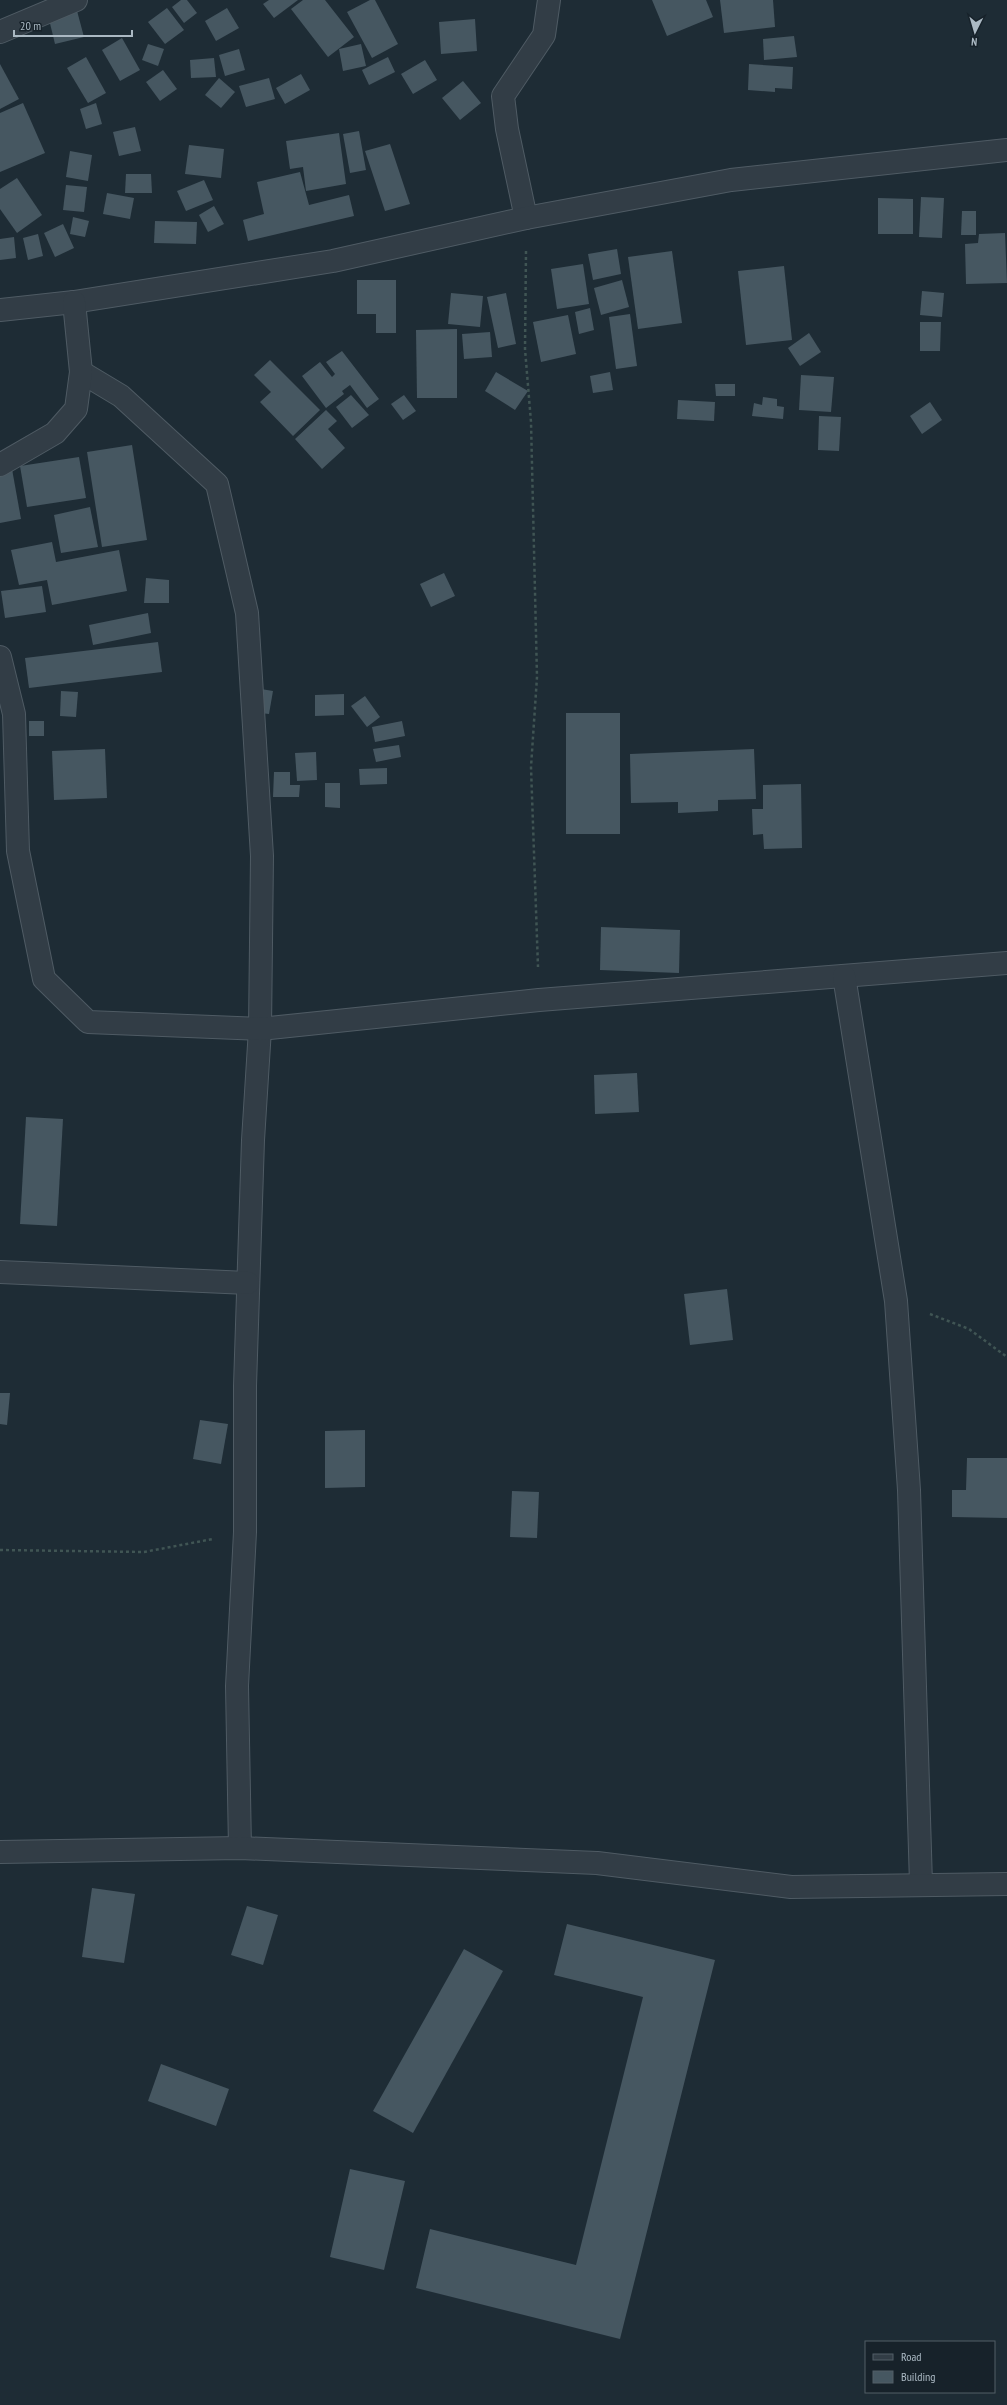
<svg xmlns="http://www.w3.org/2000/svg" width="1007" height="2405" viewBox="0 0 1007 2405" font-family="'PT Sans Narrow',sans-serif">
<style>
.building{fill:#465761}
.lines{fill:none;stroke-linecap:round;stroke-linejoin:round}
.minor-casing{stroke:#4f5b64;stroke-width:24}
.path{stroke:#405554;stroke-width:2.5;stroke-dasharray:3 3;stroke-linecap:butt}
.minor{stroke:#323d46;stroke-width:22}
</style>
<rect width="100%" height="100%" fill="#1e2c35"/>
<g class="building">
<polygon points="181,0 187,0 197,13 184,23 172,7"/>
<polygon points="269,0 298,0 274,18 263,4"/>
<polygon points="303,0 325,0 354,37 328,57 291,9"/>
<polygon points="370,0 375,0 398,44 372,58 347,12"/>
<polygon points="652,0 706,0 713,17 667,36"/>
<polygon points="720,0 773,0 775,27 724,33"/>
<polygon points="76,7 84,37 55,44 48,15"/>
<polygon points="167,8 184,30 165,44 148,22"/>
<polygon points="227,8 239,28 216,41 205,21"/>
<polygon points="475,19 477,51 441,54 439,22"/>
<polygon points="794,36 797,57 764,60 763,39"/>
<polygon points="122,38 140,70 120,81 102,50"/>
<polygon points="148,44 164,49 158,66 142,60"/>
<polygon points="361,44 366,66 343,71 339,49"/>
<polygon points="239,49 245,70 225,76 219,55"/>
<polygon points="86,57 106,93 88,103 67,68"/>
<polygon points="388,57 395,72 369,85 362,70"/>
<polygon points="214,58 216,77 191,78 190,60"/>
<polygon points="425,60 437,80 413,94 401,74"/>
<polygon points="0,64 19,99 0,109"/>
<polygon points="749,64 793,67 792,89 775,88 775,92 748,90"/>
<polygon points="163,70 177,89 160,101 146,82"/>
<polygon points="301,74 310,90 285,104 276,88"/>
<polygon points="219,78 235,92 221,108 205,95"/>
<polygon points="269,78 275,99 246,107 239,86"/>
<polygon points="463,81 481,103 460,120 442,98"/>
<polygon points="23,103 45,153 0,172 0,113"/>
<polygon points="96,103 102,124 86,129 80,109"/>
<polygon points="135,127 141,151 119,156 113,132"/>
<polygon points="359,131 366,170 350,173 343,134"/>
<polygon points="339,133 346,184 306,191 303,167 290,169 286,141"/>
<polygon points="390,144 410,204 385,211 365,151"/>
<polygon points="189,145 224,149 221,178 185,174"/>
<polygon points="70,151 92,155 88,181 66,177"/>
<polygon points="300,172 309,205 349,195 354,216 248,241 243,220 264,214 257,182"/>
<polygon points="126,174 151,174 152,193 125,193"/>
<polygon points="17,178 42,215 17,233 0,209 0,189"/>
<polygon points="204,180 213,200 186,211 177,191"/>
<polygon points="66,185 87,187 84,212 63,210"/>
<polygon points="107,193 134,198 130,219 103,214"/>
<polygon points="921,197 944,198 942,238 919,237"/>
<polygon points="878,198 913,199 913,234 878,234"/>
<polygon points="214,206 224,224 208,232 199,215"/>
<polygon points="962,211 976,211 976,235 961,235"/>
<polygon points="73,217 89,221 85,237 70,234"/>
<polygon points="155,221 197,222 196,244 154,243"/>
<polygon points="63,224 74,248 55,257 44,233"/>
<polygon points="1005,233 1007,283 966,284 965,244 978,243 979,234"/>
<polygon points="38,234 43,256 28,260 23,238"/>
<polygon points="14,237 16,258 0,260 0,239"/>
<polygon points="617,249 621,274 593,280 588,254"/>
<polygon points="672,251 682,323 638,329 628,257"/>
<polygon points="583,264 589,304 557,309 551,269"/>
<polygon points="784,266 792,340 746,345 738,271"/>
<polygon points="357,280 396,280 396,333 376,333 376,314 357,314"/>
<polygon points="622,280 629,307 601,315 594,288"/>
<polygon points="922,291 944,293 942,317 920,315"/>
<polygon points="451,293 483,296 480,327 448,324"/>
<polygon points="506,293 516,344 498,348 487,297"/>
<polygon points="590,308 594,330 579,334 575,312"/>
<polygon points="630,314 637,366 616,369 609,317"/>
<polygon points="568,315 576,354 541,362 533,322"/>
<polygon points="920,322 941,322 940,351 920,351"/>
<polygon points="457,329 457,398 417,398 416,330"/>
<polygon points="490,332 492,357 464,359 462,334"/>
<polygon points="809,333 821,352 800,366 788,348"/>
<polygon points="342,351 379,399 367,408 350,385 342,391 344,394 326,408 302,376 320,362 332,377 335,374 326,362"/>
<polygon points="270,360 320,410 293,436 260,402 271,392 254,375"/>
<polygon points="496,372 528,391 515,410 485,391"/>
<polygon points="610,372 613,390 593,393 590,376"/>
<polygon points="801,375 834,377 831,412 799,410"/>
<polygon points="715,384 735,384 735,396 716,396"/>
<polygon points="351,395 369,415 352,428 336,407"/>
<polygon points="404,395 416,411 403,420 391,404"/>
<polygon points="763,397 777,399 777,406 784,407 783,419 752,416 754,403 762,405"/>
<polygon points="678,400 715,402 714,421 677,419"/>
<polygon points="930,402 942,420 922,434 910,416"/>
<polygon points="326,410 337,421 328,429 345,448 322,469 295,439"/>
<polygon points="819,416 841,417 839,451 818,450"/>
<polygon points="132,445 147,540 102,547 87,452"/>
<polygon points="79,457 86,498 27,507 20,466"/>
<polygon points="12,469 21,519 0,523 0,471"/>
<polygon points="90,507 98,547 61,553 54,515"/>
<polygon points="52,542 56,562 119,550 127,591 52,605 47,580 19,585 11,550"/>
<polygon points="444,573 455,596 431,607 420,584"/>
<polygon points="146,578 169,580 169,603 144,603"/>
<polygon points="42,586 46,612 5,618 1,591"/>
<polygon points="148,613 151,633 93,645 89,625"/>
<polygon points="158,642 162,672 29,688 25,658"/>
<polygon points="255,688 273,691 269,714 251,712"/>
<polygon points="61,691 78,692 76,717 60,716"/>
<polygon points="344,694 344,715 315,716 315,695"/>
<polygon points="365,696 380,717 367,727 351,706"/>
<rect x="566" y="713" width="54" height="121"/>
<rect x="29" y="721" width="15" height="15"/>
<polygon points="402,721 405,736 375,742 372,727"/>
<polygon points="399,745 401,757 376,762 373,749"/>
<polygon points="105,749 107,798 54,800 52,751"/>
<polygon points="754,749 756,799 718,800 718,811 678,813 678,802 631,803 630,754"/>
<polygon points="316,752 317,780 297,781 295,753"/>
<polygon points="387,768 387,784 360,785 359,769"/>
<polygon points="274,772 290,772 290,785 300,785 299,797 273,797"/>
<polygon points="325,783 340,783 340,808 325,807"/>
<polygon points="801,784 802,848 764,849 763,834 753,835 752,809 763,809 763,785"/>
<polygon points="601,927 680,930 679,973 600,970"/>
<polygon points="637,1073 639,1112 595,1114 594,1075"/>
<polygon points="26,1117 63,1119 57,1226 20,1224"/>
<polygon points="727,1289 733,1340 690,1345 684,1294"/>
<polygon points="0,1393 10,1393 7,1425 0,1424"/>
<polygon points="200,1420 228,1424 221,1464 193,1459"/>
<polygon points="365,1430 365,1487 325,1488 325,1431"/>
<polygon points="967,1458 1007,1458 1007,1518 952,1517 952,1490 966,1490"/>
<polygon points="512,1491 539,1492 537,1538 510,1537"/>
<polygon points="92,1888 135,1894 124,1963 82,1957"/>
<polygon points="247,1906 278,1915 263,1965 231,1955"/>
<polygon points="567,1924 715,1960 620,2339 416,2288 430,2229 576,2265 643,1997 554,1975"/>
<polygon points="464,1949 503,1971 413,2133 373,2111"/>
<polygon points="161,2064 229,2089 216,2126 148,2101"/>
<polygon points="350,2169 405,2181 384,2270 330,2257"/>
</g>
<g class="lines">
<defs>
<g id="minor">
<polyline points="0,32 76,0"/>
<polyline points="526,218 507,129 503,96 544,35 549,0"/>
<polyline points="0,310 74,302 333,261 526,218 731,180 1007,150"/>
<polyline points="81,372 121,396 217,484 247,613 262,856 260,1029 253,1140 245,1386 245,1532 237,1686 240,1848"/>
<polyline points="0,465 55,433 76,409 81,372 74,302"/>
<polyline points="0,657 14,714 18,851 44,979 88,1022 260,1029 539,1000 1007,963"/>
<polyline points="844,976 896,1301 909,1490 921,1884"/>
<polyline points="0,1272 248,1283"/>
<polyline points="0,1852 240,1848 597,1863 791,1887 1007,1884"/>
</g>
</defs>
<use href="#minor" class="minor-casing"/>
<g class="path">
<polyline points="526,251 525,349 531,422 537,677 531,767 538,967"/>
<polyline points="930,1314 969,1329 1007,1357"/>
<polyline points="0,1550 144,1552 213,1539"/>
</g>
<use href="#minor" class="minor"/>
</g>
<rect x="865" y="2341" width="130" height="52" fill="#17222a" stroke="#525e67"/>
<rect x="873" y="2354" width="20" height="6" fill="#323d46" stroke="#525e67"/>
<text x="901" y="2361" font-size="12" fill="#abb9c3">Road</text>
<rect x="873" y="2371" width="20" height="12" fill="#465761" stroke="#525e67"/>
<text x="901" y="2381" font-size="12" fill="#abb9c3">Building</text>
<g transform="translate(975 32) rotate(185)" stroke="#17222a" stroke-width="3" paint-order="stroke">
<path d="M0-3L7 15L0 10L-7 15Z" fill="#abb9c3"/>
<text y="-6" font-size="11" font-weight="bold" text-anchor="middle" fill="#abb9c3">N</text>
</g>
<path d="M14 30v6h118v-6" fill="none" stroke="#abb9c3" stroke-width="2"/>
<text x="20" y="30" font-size="12" fill="#abb9c3" stroke="#17222a" stroke-width="3" paint-order="stroke">20 m</text>
</svg>
